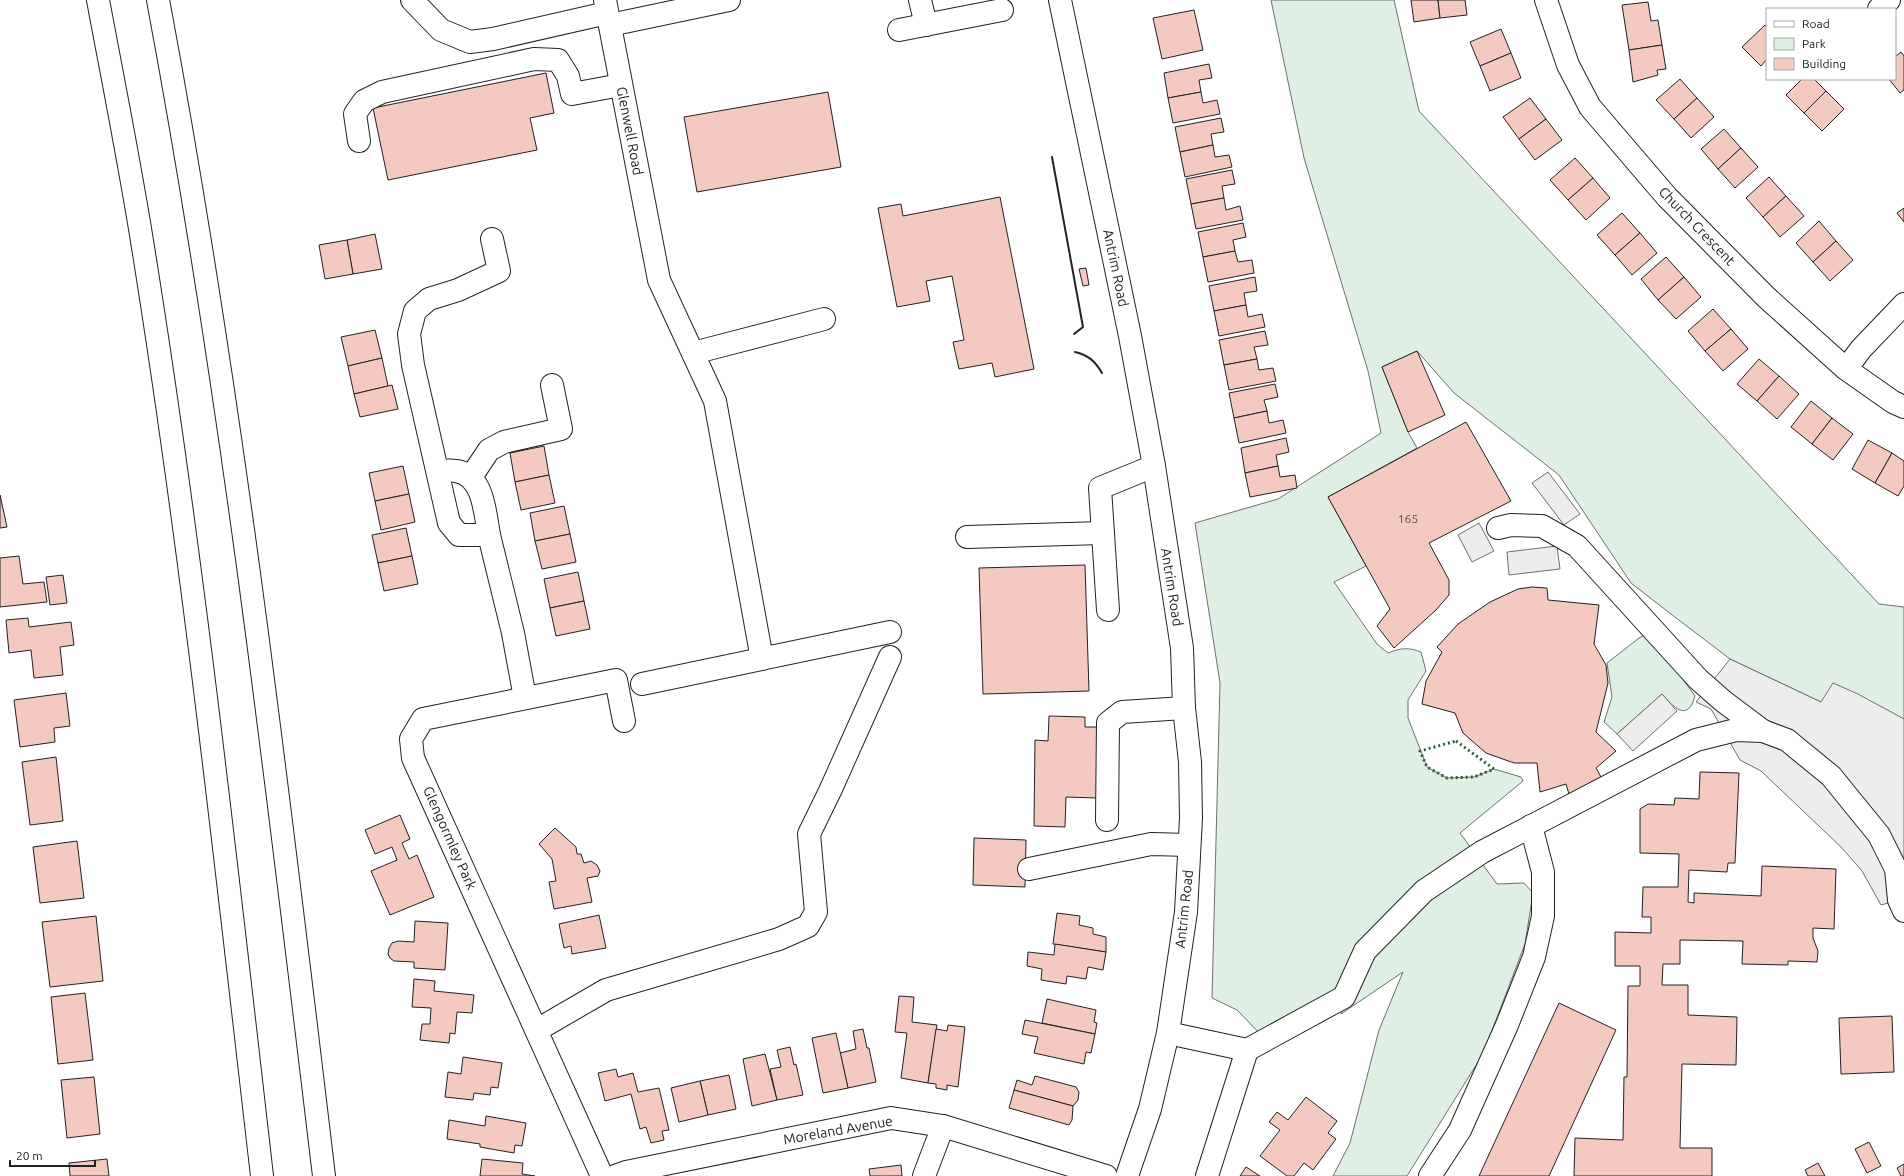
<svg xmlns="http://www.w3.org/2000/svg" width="1904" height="1176" viewBox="0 0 1904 1176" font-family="Ubuntu,sans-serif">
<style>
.green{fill:#e0efe3;stroke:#6f6f6f}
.parking{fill:#ededed;stroke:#6f6f6f}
.building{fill:#f3c9c0;stroke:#222}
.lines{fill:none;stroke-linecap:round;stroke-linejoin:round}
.minor-casing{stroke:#222;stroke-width:24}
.major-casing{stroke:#222;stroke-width:24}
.highway-casing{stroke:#222;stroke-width:24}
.minor{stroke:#fff;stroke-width:22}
.major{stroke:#fff;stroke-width:22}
.highway{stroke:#fff;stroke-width:22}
.hedge{stroke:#2f5e38;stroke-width:3;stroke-dasharray:2 3;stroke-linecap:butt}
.wall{stroke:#222;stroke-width:2}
.labels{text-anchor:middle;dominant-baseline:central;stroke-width:3;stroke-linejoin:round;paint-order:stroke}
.number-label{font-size:12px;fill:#564c4a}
.street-label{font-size:14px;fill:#222;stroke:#fff}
</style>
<rect width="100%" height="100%" fill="#fff"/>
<g class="green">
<path d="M1271 0H1394L1419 111 1879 604 1904 607V719L1821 702 1730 659 1667 611 1631 583 1559 475 1454 393 1417 351 1382 367 1408 432 1417 448 1328 497 1366 566 1334 582 1377 644 1388 653C1400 648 1409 647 1421 652L1426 671 1408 700V718L1427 767 1447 778 1474 777 1494 769 1521 777 1523 781 1460 833 1497 884 1524 883 1533 893 1525 944 1483 1054 1407 1176H1333L1350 1143 1379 1030 1403 972 1341 1014 1343 997 1266 1040 1237 1010 1212 998 1220 683 1195 523 1278 499 1381 433 1368 371 1304 158Z"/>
<path d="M1649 633 1695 696C1688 723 1673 707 1662 694L1617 734 1604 722 1612 697 1607 663 1639 638Z"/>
</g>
<g class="parking">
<polygon points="1548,472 1580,514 1564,525 1532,483"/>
<polygon points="1479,523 1494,551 1472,562 1458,535"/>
<polygon points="1557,546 1560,569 1509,575 1507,552"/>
<polygon points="1730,659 1821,702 1833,683 1858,694 1904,719 1904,896 1899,900 1881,905 1862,871 1841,847 1761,771 1740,760 1711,709 1696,702"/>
<polygon points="1662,694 1677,711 1633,751 1617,734"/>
</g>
<g class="building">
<polygon points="1411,0 1438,0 1440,18 1414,22"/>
<polygon points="1438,0 1465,0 1467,15 1440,18"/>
<polygon points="1648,2 1651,21 1658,20 1662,45 1629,50 1622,5"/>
<polygon points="1194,10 1203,50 1162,59 1153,18"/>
<polygon points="1765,25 1767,27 1767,59 1761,66 1742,47"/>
<polygon points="1501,29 1511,53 1480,66 1470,42"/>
<polygon points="1662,45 1666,69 1657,70 1658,75 1633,82 1629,50"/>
<polygon points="1901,52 1904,56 1904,90 1900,93 1889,79 1895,79 1895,57"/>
<polygon points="1511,53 1521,78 1490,91 1480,66"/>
<polygon points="1209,64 1212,78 1199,80 1201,92 1168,98 1164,73"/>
<polygon points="546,73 554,113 530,118 537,150 388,180 373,108"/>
<polygon points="1680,79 1697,98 1674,119 1656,100"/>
<polygon points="1802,79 1814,79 1826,91 1804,113 1786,95"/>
<polygon points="1826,91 1844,109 1822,131 1804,113"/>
<polygon points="828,92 841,167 697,192 684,117"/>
<polygon points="1201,92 1203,103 1217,100 1220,114 1173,123 1168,98"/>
<polygon points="1530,98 1546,119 1519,139 1503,117"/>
<polygon points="1697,98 1714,117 1691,138 1674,119"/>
<polygon points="1221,118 1224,132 1211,134 1213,145 1180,152 1175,127"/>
<polygon points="1546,119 1562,140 1535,160 1519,139"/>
<polygon points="1724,129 1741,148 1718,169 1701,149"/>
<polygon points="1213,145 1215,157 1229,155 1232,167 1185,177 1180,152"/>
<polygon points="1741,148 1758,167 1735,188 1718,169"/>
<polygon points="1575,158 1593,178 1568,200 1550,180"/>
<polygon points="1232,170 1235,184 1222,186 1224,198 1191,204 1186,179"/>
<polygon points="1769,177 1786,196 1763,217 1746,198"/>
<polygon points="1593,178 1610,198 1586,220 1568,200"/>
<polygon points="1786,196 1804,216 1780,237 1763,217"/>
<polygon points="1000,197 1034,369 995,377 992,363 959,369 953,342 964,340 952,276 926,281 930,301 897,307 878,208 901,204 903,216"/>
<polygon points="1224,198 1226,210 1240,206 1243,220 1196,229 1191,204"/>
<polygon points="1904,208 1904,222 1897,213"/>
<polygon points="1622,213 1640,233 1615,255 1597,235"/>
<polygon points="1819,221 1836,241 1813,262 1796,243"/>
<polygon points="1243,223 1246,237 1233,240 1235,251 1203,257 1198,232"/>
<polygon points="1640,233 1657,253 1632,275 1615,255"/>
<polygon points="375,234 382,269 353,274 347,240"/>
<polygon points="347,240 353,274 325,279 319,245"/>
<polygon points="1836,241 1853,260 1830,281 1813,262"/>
<polygon points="1235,251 1238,262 1252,260 1254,273 1208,282 1203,257"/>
<polygon points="1666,257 1684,277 1658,300 1641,279"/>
<polygon points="1086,268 1089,285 1083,286 1079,269"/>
<polygon points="1255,277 1257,291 1244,293 1246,305 1214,311 1209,286"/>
<polygon points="1684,277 1701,297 1676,319 1658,300"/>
<polygon points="1246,305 1248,317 1262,314 1265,327 1219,336 1214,311"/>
<polygon points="1713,309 1731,329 1705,351 1688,331"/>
<polygon points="1731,329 1748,349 1723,371 1705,351"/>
<polygon points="375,330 382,358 348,366 341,337"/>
<polygon points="1265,331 1268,345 1254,347 1257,359 1224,365 1219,340"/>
<polygon points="1417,351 1445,415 1408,432 1382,367"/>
<polygon points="382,358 388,386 354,394 348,366"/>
<polygon points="1257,359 1259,370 1273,368 1276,381 1229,390 1224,365"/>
<polygon points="1759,359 1779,376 1757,401 1737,384"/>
<polygon points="1779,376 1799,394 1777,419 1757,401"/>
<polygon points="1275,384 1278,397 1264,400 1267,411 1234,418 1229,393"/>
<polygon points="392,385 398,409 360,417 354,394"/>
<polygon points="1811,401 1832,418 1812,444 1791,427"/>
<polygon points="1267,411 1269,423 1283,420 1286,433 1239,443 1234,418"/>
<polygon points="1832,418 1853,434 1833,460 1812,444"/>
<polygon points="1466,422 1511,501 1429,543 1449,580 1449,595 1436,610 1394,648 1377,626 1390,609 1328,497"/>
<polygon points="1286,438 1289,452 1276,455 1278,466 1245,473 1241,448"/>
<polygon points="1868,440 1892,453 1875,483 1852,469"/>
<polygon points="544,446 549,475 515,482 510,453"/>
<polygon points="1892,453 1904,461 1904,486 1898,496 1875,483"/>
<polygon points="403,466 409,494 375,501 369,473"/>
<polygon points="1278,466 1280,477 1295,475 1297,488 1250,497 1245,473"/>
<polygon points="549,475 555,503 521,510 515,482"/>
<polygon points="409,494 415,522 381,530 375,501"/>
<polygon points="0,495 7,527 0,528"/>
<polygon points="564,506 570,534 535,541 530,513"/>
<polygon points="406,528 412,556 378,563 372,535"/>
<polygon points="570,534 576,562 542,569 535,541"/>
<polygon points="19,556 23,584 44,582 47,602 0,607 0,558"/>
<polygon points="412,556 418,584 384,591 378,563"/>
<polygon points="1085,565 1089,691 983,694 979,568"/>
<polygon points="578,572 584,601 550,608 544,579"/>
<polygon points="63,575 67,603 50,605 46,577"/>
<polygon points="1532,587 1547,588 1548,600 1599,605 1594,644 1606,665 1608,683 1596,732 1616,751 1596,768 1601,777 1569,794 1566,784 1540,792 1537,763 1514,763 1486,753 1463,733 1455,713 1422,704 1426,681 1442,652 1437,647 1458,624 1490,602 1518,589"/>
<polygon points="584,601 590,629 556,636 550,608"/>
<polygon points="28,618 29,627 71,622 74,645 60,647 63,675 34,678 31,650 9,653 6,620"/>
<polygon points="66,693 70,726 54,728 55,742 20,747 14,700"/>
<polygon points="1049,716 1085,717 1085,727 1099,727 1097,798 1066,797 1065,827 1034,826 1035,740 1048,741"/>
<polygon points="56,757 63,821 30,825 22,762"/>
<polygon points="1700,772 1739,773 1735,863 1728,863 1727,872 1689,870 1688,902 1694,903 1694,893 1761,896 1762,866 1836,869 1834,929 1813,928 1813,938 1818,951 1817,962 1788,961 1788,965 1742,964 1743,941 1680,940 1680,964 1663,964 1662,985 1688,985 1688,1015 1737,1017 1736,1065 1682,1064 1680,1148 1712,1148 1712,1176 1574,1176 1575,1138 1623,1140 1624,1077 1627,1077 1628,986 1640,986 1640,966 1615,966 1615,932 1651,933 1651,917 1642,917 1643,887 1678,887 1679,854 1640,853 1640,809 1648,804 1674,805 1675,798 1699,799"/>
<polygon points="400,815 410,839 402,843 409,859 417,855 434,897 390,915 371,871 397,860 392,847 375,854 365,830"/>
<polygon points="555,828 576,847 577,854 581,854 584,863 591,861 597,865 600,871 598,876 587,878 592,902 554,909 549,882 556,881 552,859 539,844"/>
<polygon points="974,838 1026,840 1025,887 973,885"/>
<polygon points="77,841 84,898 40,903 33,847"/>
<polygon points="1057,913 1080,916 1079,925 1093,928 1093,934 1106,937 1106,952 1053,944"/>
<polygon points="599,915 606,948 572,954 571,946 564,948 559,924"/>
<polygon points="96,916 103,981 50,987 42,922"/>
<polygon points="415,921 448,923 445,970 414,968 414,962 394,961 390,958 388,954 389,948 392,943 398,941 414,942"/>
<polygon points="1055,944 1106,952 1103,970 1088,967 1086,979 1067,976 1066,984 1041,980 1042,969 1027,966 1028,952 1054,955"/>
<polygon points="414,979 435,981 434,991 474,995 472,1013 457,1012 455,1034 450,1033 449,1043 420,1040 422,1024 430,1024 431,1008 412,1007"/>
<polygon points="85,993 93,1060 58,1064 51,997"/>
<polygon points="899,996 914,997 912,1022 937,1025 928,1083 901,1078 907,1033 895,1032"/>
<polygon points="1047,999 1096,1010 1094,1022 1097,1023 1095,1034 1042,1023"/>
<polygon points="1559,1003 1616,1030 1549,1176 1479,1176"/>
<polygon points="1892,1016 1894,1072 1841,1074 1839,1018"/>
<polygon points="1025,1020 1095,1034 1091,1053 1086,1052 1084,1064 1034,1053 1038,1037 1022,1034"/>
<polygon points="948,1025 965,1027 958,1087 947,1085 947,1090 936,1088 936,1084 928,1083 936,1029 947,1031"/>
<polygon points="863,1029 867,1048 869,1048 876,1082 848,1088 840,1053 856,1049 853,1031"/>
<polygon points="836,1033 848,1088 823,1093 812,1038"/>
<polygon points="790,1047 794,1065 796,1064 803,1095 777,1100 770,1069 781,1067 777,1050"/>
<polygon points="765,1054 777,1100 752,1106 743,1059"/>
<polygon points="463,1057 502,1063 498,1088 491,1087 490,1095 474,1093 473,1100 445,1097 448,1072 461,1074"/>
<polygon points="616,1069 618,1077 633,1073 638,1092 659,1088 669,1130 662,1131 664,1140 651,1143 646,1127 640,1129 631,1094 605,1101 598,1073"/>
<polygon points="729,1075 736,1109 708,1115 700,1081"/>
<polygon points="1035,1076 1076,1087 1079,1092 1078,1100 1073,1106 1014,1090 1017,1080 1032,1085"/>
<polygon points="94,1077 100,1134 67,1138 61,1080"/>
<polygon points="700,1081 708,1115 679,1122 671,1088"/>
<polygon points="1014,1090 1073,1106 1072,1120 1069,1125 1009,1108"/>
<polygon points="1306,1097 1337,1121 1328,1133 1336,1139 1313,1170 1304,1163 1294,1176 1287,1176 1260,1156 1280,1130 1269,1122 1277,1112 1288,1120"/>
<polygon points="486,1116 526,1123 522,1146 515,1145 514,1153 480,1147 480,1144 447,1139 449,1120 485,1126"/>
<polygon points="1869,1142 1881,1166 1867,1173 1855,1149"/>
<polygon points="107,1159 109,1176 70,1176 69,1163"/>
<polygon points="482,1159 523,1163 522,1174 535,1176 480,1176"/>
<polygon points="1818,1163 1825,1176 1808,1176 1805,1170"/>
<polygon points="1904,1164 1904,1176 1901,1176 1897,1168"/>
<polygon points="901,1165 902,1176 870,1176 869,1169"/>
<polygon points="1246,1167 1260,1176 1240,1176"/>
</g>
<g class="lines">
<defs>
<g id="minor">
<polyline points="412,0 441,30 470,42 493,39 607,13"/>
<polyline points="605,0 659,280 715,401 762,659"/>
<polyline points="920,0 926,25"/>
<polyline points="1546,0 1568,65 1590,107 1667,197 1766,297 1846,369 1893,402 1904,407"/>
<polyline points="1879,9 1889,0"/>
<polyline points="610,25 729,0"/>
<polyline points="899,30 1002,10"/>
<polyline points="359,141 355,114 364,101 382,92 534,59 558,60 568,76 572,94 621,85"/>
<polyline points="492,239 499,271 458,290 429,299 415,311 409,334 413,365 449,523 459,535 489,535 513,633 525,698"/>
<polyline points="693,353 824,319"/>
<polyline points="1846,369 1861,349 1904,304"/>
<path d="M438 471C444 471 451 470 456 471 484 475 485 514 489 535"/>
<polyline points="471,477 489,450 504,442 561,429 552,385"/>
<polyline points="1498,528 1511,525 1542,526 1577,546 1698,679 1723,701 1763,731"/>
<polyline points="967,537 1103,533"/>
<polyline points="1108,610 1100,488 1154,466"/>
<polyline points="642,684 890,632"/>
<polyline points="1107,820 1108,723 1122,712 1184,708"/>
<polyline points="1029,869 1151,844 1189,845"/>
<polyline points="537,1030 606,990 779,939 808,926 816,912 809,834 830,791 890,657"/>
<polyline points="1168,1033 1247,1050 1344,997 1365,951 1424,891 1482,852 1696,740 1736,730 1763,731 1787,740 1831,776 1879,835 1896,869 1899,900 1904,911"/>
<polyline points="602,1176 413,758 411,739 423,719 616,680 624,721"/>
<polyline points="615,1176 626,1172 891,1118 943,1126 1106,1176"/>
<polyline points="924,1176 943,1126"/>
<polyline points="1207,1176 1247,1050"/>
<polyline points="1430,1176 1460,1130 1507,1025 1534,957 1543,916 1543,872 1531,826"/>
</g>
<polyline id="major" points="1060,0 1130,336 1154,466 1182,648 1184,708 1190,762 1191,818 1186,912 1168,1033 1150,1109 1127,1176"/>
<g id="highway">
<path d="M98 0C113 80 129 160 142 241 192 551 226 864 262 1176"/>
<path d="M158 0C231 389 277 783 324 1176"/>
</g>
</defs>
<use href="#minor" class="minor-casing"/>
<use href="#major" class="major-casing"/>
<use href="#highway" class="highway-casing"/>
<use href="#minor" class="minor"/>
<use href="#major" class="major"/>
<use href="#highway" class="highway"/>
<polygon class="hedge" points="1456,741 1494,769 1474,777 1447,778 1427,767 1420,751"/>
<g class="wall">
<polyline points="1052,157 1083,327 1074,334"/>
<path d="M1075 352C1088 355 1095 361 1102 373"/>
</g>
</g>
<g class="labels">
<g class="number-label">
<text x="1408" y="518">165</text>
</g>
<g class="street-label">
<text transform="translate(630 131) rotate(79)">Glenwell Road</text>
<text transform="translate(1697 226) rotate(46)">Church Crescent</text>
<text transform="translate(1116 268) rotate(78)">Antrim Road</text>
<text transform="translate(1172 587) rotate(81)">Antrim Road</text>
<text transform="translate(450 838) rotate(66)">Glengormley Park</text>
<text transform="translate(1184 909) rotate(-84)">Antrim Road</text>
<text transform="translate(838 1130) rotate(-10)">Moreland Avenue</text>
</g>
</g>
<rect x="1766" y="8" width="130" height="72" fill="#ffffff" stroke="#a7a7a7"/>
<rect x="1774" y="21" width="20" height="6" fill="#ffffff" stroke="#a7a7a7"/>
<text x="1802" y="28" font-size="12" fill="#222222">Road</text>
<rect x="1774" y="38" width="20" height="12" fill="#e0efe3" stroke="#a7a7a7"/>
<text x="1802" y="48" font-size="12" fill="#222222">Park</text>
<rect x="1774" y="58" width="20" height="12" fill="#f3c9c0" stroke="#a7a7a7"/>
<text x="1802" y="68" font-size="12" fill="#222222">Building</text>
<path d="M10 1160v6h85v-6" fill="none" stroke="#222222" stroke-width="2"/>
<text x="16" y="1160" font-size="12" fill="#222222" stroke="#ffffff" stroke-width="3" paint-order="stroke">20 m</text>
</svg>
